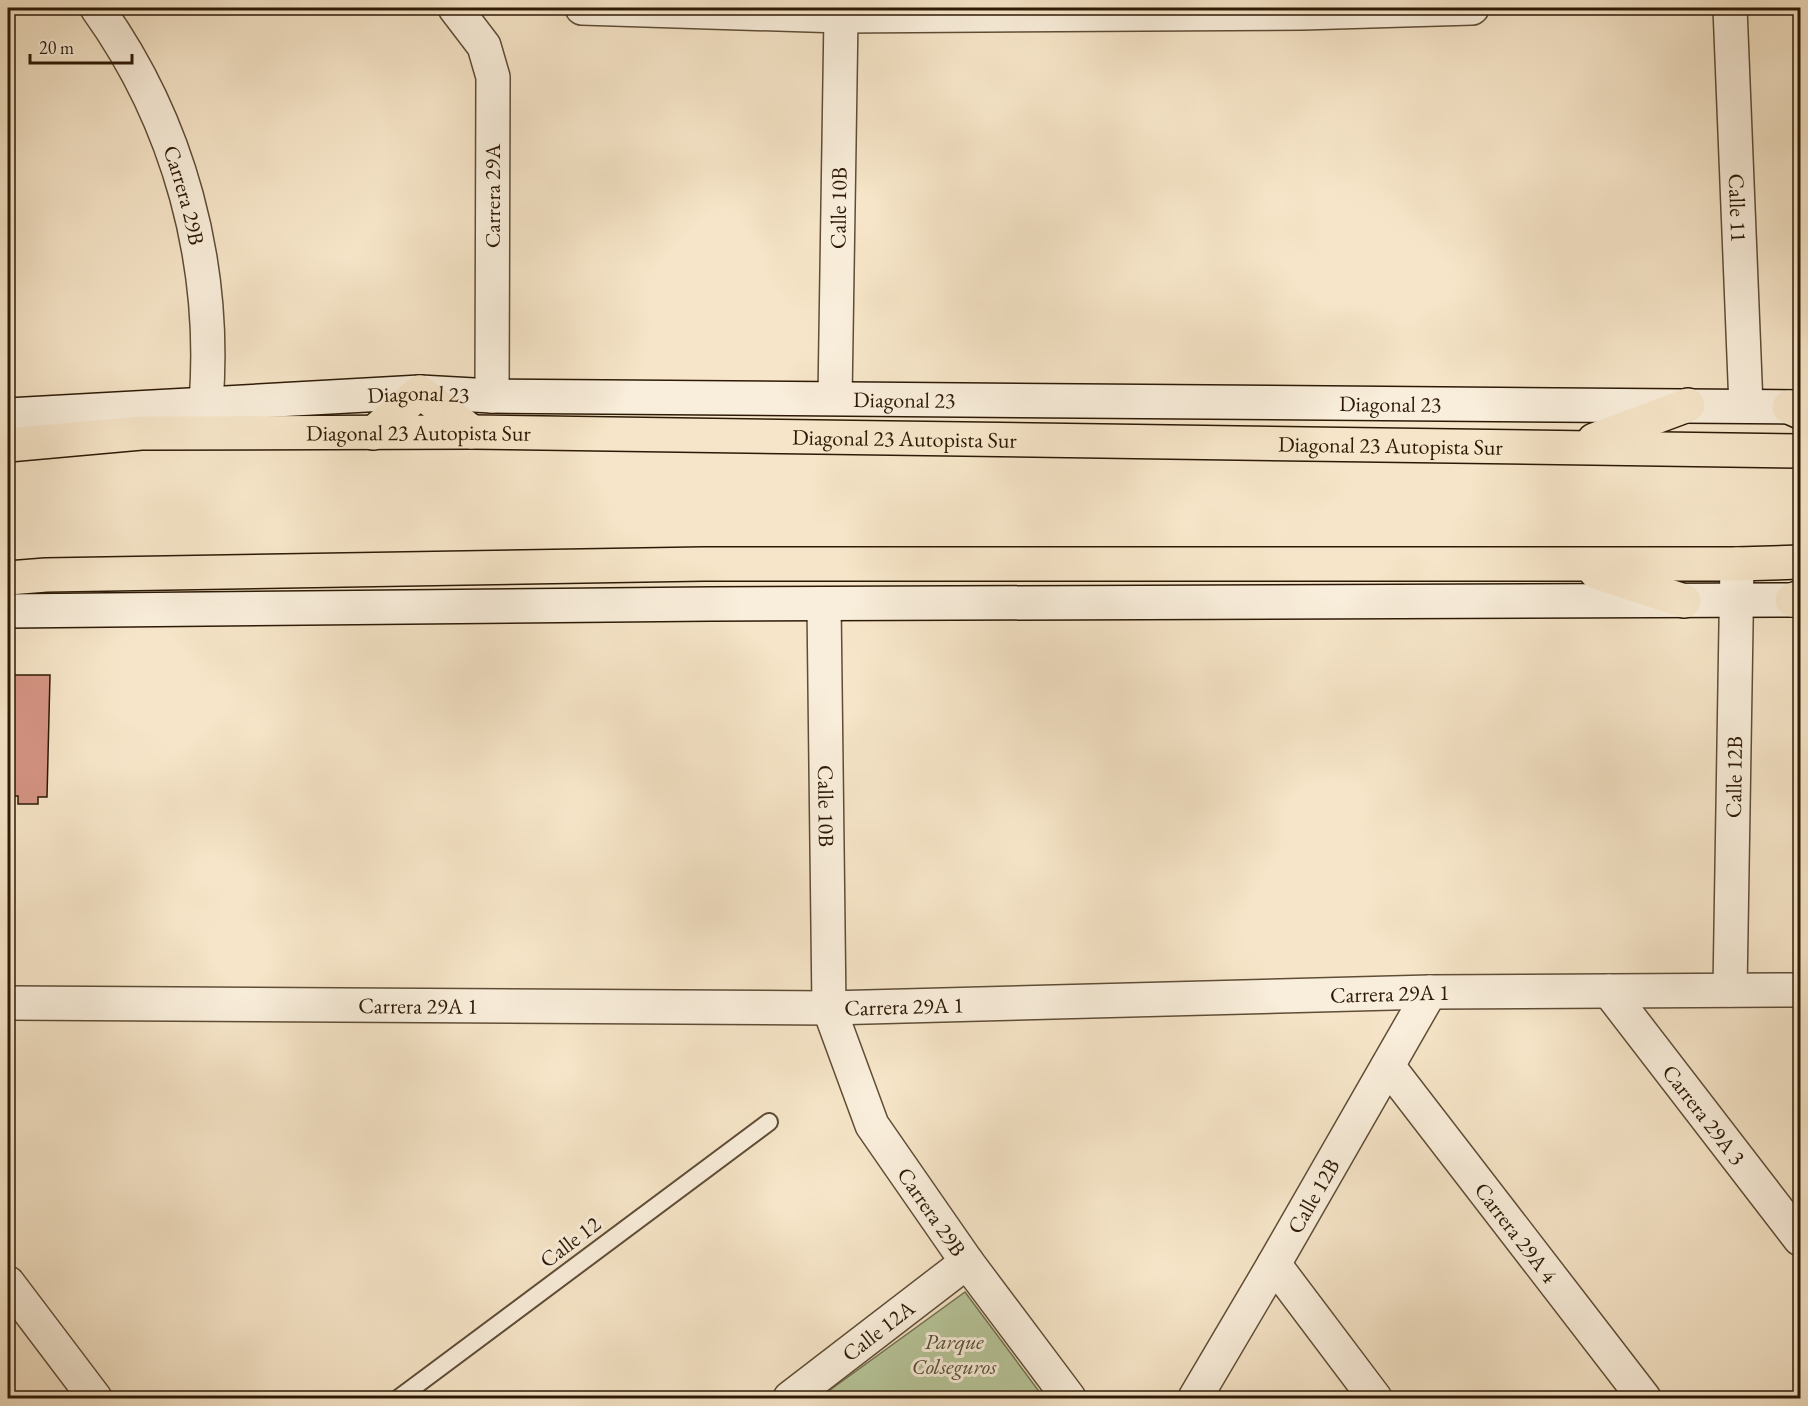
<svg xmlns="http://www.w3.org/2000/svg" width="1808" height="1406" viewBox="0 0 1808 1406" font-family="'EB Garamond',serif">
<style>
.green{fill:#b7c69a;stroke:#727050;stroke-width:1.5}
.building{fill:#d59584;stroke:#2d1a06;stroke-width:1.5}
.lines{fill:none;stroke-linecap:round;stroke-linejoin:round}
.lane-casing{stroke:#5f4d36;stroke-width:20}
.street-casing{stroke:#5f4d36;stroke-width:36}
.secondary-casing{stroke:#2d1a06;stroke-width:36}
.primary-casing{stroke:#2d1a06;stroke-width:36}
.lane{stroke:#f9eedb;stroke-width:16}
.street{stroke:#f9eedb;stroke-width:33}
.secondary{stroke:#f9eedb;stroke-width:33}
.primary{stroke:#f6e5c8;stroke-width:33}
.labels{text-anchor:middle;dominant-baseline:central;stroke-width:6;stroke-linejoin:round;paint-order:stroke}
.street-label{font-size:22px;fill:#2d1a06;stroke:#f9eedb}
.park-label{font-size:22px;font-style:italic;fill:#564e32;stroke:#f9eedb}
</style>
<rect width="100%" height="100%" fill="#f6e5c8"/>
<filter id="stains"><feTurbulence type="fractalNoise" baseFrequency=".00333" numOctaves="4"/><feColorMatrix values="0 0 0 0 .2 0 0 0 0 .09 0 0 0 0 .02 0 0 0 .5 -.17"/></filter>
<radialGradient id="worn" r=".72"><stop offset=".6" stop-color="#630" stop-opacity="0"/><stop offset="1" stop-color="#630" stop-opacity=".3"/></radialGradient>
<polygon class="green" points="965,1292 1044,1398 819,1398"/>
<polygon class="building" points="12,675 50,675 47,797 38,797 38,804 18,804 18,796 9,796"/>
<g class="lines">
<defs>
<polyline id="lane" points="399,1398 769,1122"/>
<g id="street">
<path id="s1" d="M97 8C179 122 217 263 206 403"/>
<polyline points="455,8 484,46 493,77 492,396"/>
<polyline points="582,8 841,16 1302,13 1472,8"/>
<path id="s2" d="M1730 8 1746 406"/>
<path id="s3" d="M835 398 841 16"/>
<path id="s4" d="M824 604 829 1008 872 1125 967 1262 1069 1398"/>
<path id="s5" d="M1730 990 1737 564"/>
<path id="s6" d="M1609 991 1800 1239"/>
<path id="s7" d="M8 1003 829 1008 1430 992 1800 990"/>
<path id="s8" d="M1388 1066 1644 1398"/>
<polyline points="1274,1264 1375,1398"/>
<polyline points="8,1283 95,1398"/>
<path id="s9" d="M790 1398 967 1262"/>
<path id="s10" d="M1195 1398 1274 1264 1430 992"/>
</g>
<g id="secondary">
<path id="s11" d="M8 415 420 392 492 396 1800 407"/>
<polyline points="8,611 710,604 1800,600"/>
</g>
<g id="primary">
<polyline points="1789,407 1800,412"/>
<polyline points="373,433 420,392 472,432"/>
<polyline points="1594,440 1688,405"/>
<path id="s12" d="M8 445 141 433 472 432 1800 451"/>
<polyline points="1596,572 1684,601"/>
<polyline points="8,578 46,575 703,564 1737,564 1800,562"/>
<polyline points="1792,600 1800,597"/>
</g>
</defs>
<use href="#lane" class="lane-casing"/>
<use href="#street" class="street-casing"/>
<use href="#secondary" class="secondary-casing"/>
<use href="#primary" class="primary-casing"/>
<use href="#lane" class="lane"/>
<use href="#street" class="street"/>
<use href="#secondary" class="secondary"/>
<use href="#primary" class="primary"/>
</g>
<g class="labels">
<g class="street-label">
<text stroke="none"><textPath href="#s1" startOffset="208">Carrera 29B</textPath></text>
<text transform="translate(492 196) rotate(-90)">Carrera 29A</text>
<text stroke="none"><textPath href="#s3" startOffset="190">Calle 10B</textPath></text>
<text stroke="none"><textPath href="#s2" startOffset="200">Calle 11</textPath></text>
<text stroke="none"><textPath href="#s11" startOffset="411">Diagonal 23</textPath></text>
<text stroke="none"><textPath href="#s11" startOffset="897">Diagonal 23</textPath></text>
<text stroke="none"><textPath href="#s11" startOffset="1383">Diagonal 23</textPath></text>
<text stroke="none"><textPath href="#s12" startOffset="411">Diagonal 23 Autopista Sur</textPath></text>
<text stroke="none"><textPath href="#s12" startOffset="897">Diagonal 23 Autopista Sur</textPath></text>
<text stroke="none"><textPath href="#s12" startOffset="1383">Diagonal 23 Autopista Sur</textPath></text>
<text stroke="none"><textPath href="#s5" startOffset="213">Calle 12B</textPath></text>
<text stroke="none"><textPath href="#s4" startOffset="202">Calle 10B</textPath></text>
<text stroke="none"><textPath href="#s7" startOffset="1382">Carrera 29A 1</textPath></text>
<text stroke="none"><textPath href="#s7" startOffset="410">Carrera 29A 1</textPath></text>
<text stroke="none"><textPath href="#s7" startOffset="896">Carrera 29A 1</textPath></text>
<text stroke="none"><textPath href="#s6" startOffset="156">Carrera 29A 3</textPath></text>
<text stroke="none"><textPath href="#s10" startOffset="234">Calle 12B</textPath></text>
<text stroke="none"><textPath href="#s4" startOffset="634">Carrera 29B</textPath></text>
<text stroke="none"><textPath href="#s8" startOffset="210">Carrera 29A 4</textPath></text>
<text transform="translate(570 1242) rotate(-37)">Calle 12</text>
<text stroke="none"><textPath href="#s9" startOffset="111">Calle 12A</textPath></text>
</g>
<g class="park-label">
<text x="954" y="1341">Parque<tspan x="954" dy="25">Colseguros</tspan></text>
</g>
</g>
<rect width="1808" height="1406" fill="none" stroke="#f6e5c8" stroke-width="30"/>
<rect x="9" y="9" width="1790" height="1388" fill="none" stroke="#2d1a06" stroke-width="3"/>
<rect x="15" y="15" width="1778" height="1376" fill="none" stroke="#2d1a06" stroke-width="1.5"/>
<path d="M30 54v9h102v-9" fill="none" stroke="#2d1a06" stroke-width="3"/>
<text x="39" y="54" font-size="18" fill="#2d1a06" stroke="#f9eedb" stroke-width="4.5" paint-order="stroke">20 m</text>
<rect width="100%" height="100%" filter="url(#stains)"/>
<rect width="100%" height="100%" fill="url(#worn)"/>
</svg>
